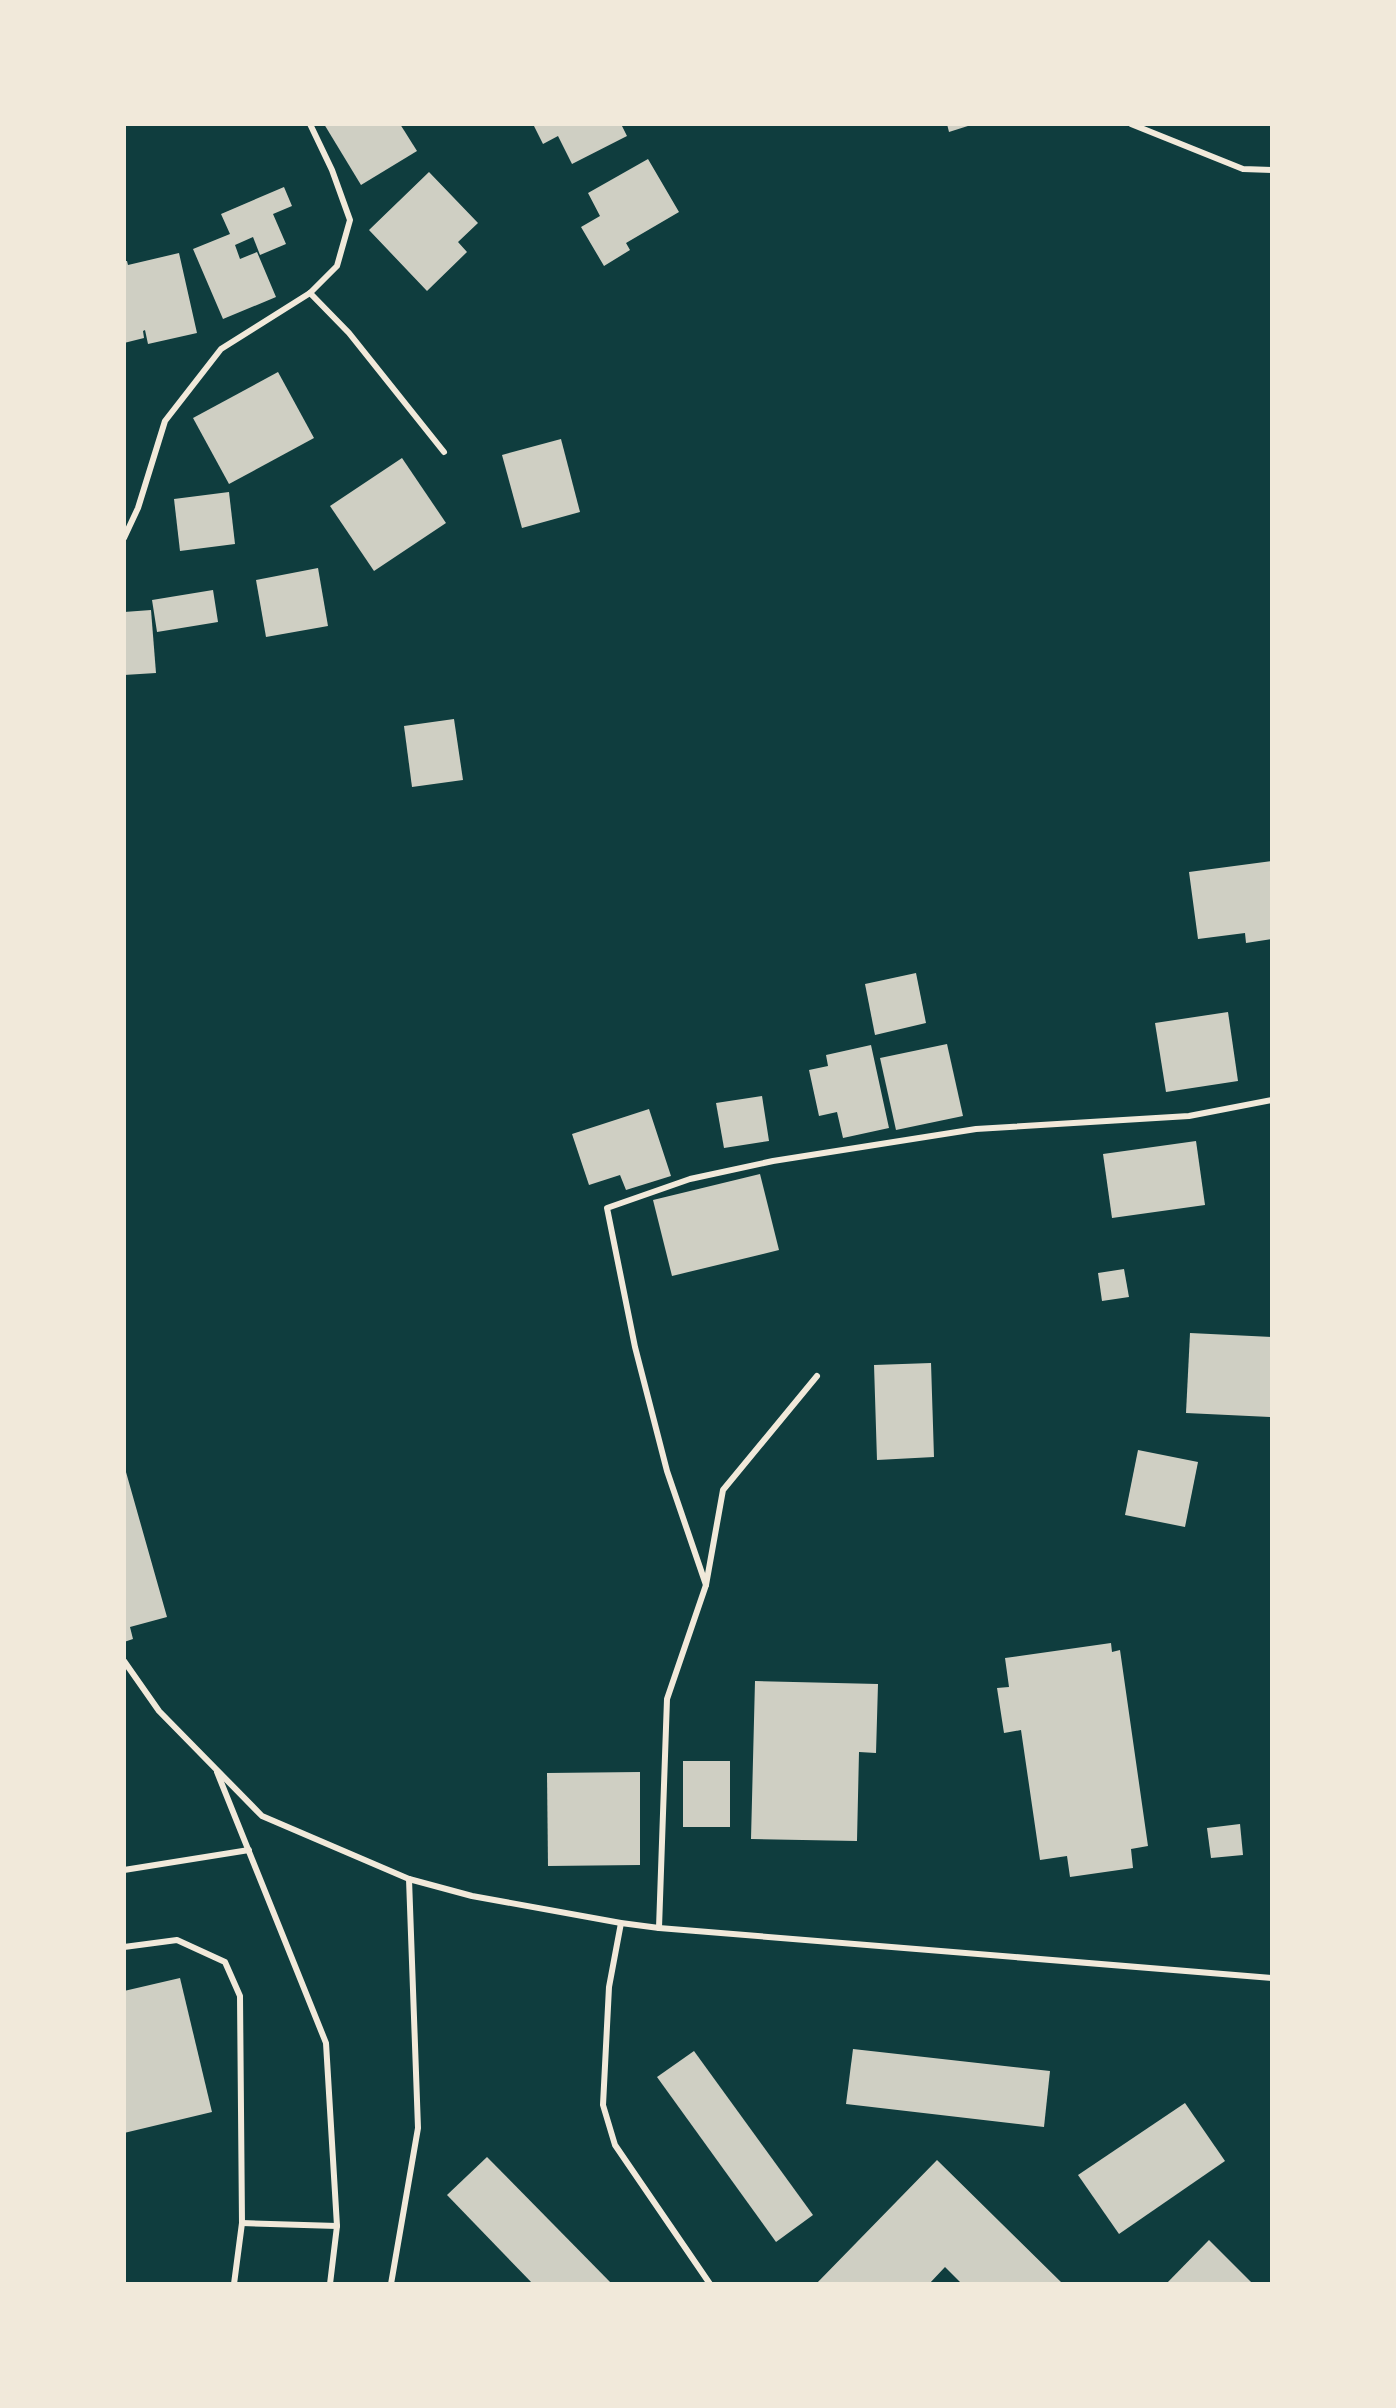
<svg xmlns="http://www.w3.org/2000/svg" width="1396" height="2408" viewBox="0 0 1396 2408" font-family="Cabin,sans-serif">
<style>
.building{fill:#cfcfc3}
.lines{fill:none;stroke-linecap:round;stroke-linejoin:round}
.minor{stroke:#f1e9da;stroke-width:6}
</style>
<rect width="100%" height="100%" fill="#0f3d3e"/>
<g class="building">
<polygon points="324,124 400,124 417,151 361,185"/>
<polygon points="533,124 621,124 627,136 572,164 558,136 543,144"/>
<polygon points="947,124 971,124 971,125 949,132"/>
<polygon points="648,159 679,212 626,243 630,250 604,266 581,227 600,216 588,193"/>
<polygon points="429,172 478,223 458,242 467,252 427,291 369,230"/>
<polygon points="284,187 292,206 273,214 286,244 260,255 253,237 235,245 240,259 257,252 276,297 223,319 193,249 230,234 221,214"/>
<polygon points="179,253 197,333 148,344 145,330 143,331 144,338 124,343 124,261 127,261 128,265"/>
<polygon points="278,372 314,438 229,484 193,418"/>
<polygon points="561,439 580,512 522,528 502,455"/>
<polygon points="402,458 446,523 374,571 330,506"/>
<polygon points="229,492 235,544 180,551 174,499"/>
<polygon points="318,568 328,626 266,637 256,580"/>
<polygon points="213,590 218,622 157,632 152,600"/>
<polygon points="151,610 156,673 124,675 124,612"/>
<polygon points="454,719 463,780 412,787 404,726"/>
<polygon points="1272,861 1272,939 1246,943 1245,933 1198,939 1189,872"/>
<polygon points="916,973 926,1023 875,1035 865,984"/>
<polygon points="1228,1012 1238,1081 1166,1092 1155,1023"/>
<polygon points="947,1044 963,1116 896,1130 880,1058"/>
<polygon points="871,1045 889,1128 843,1138 837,1112 819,1116 809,1070 828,1066 826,1055"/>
<polygon points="762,1096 769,1141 724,1148 716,1103"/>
<polygon points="649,1109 671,1176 626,1190 620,1175 589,1185 572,1134"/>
<polygon points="1196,1141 1205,1205 1112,1218 1103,1154"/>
<polygon points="760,1174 779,1250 672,1276 653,1200"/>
<polygon points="1124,1269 1129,1297 1102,1301 1098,1273"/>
<polygon points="1190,1333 1272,1337 1270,1417 1186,1413"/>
<polygon points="931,1363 934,1457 877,1460 874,1365"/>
<polygon points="1138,1450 1198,1462 1185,1527 1125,1515"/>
<polygon points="124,1465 167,1617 130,1627 133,1639 124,1642"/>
<polygon points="1111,1643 1112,1652 1120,1650 1148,1846 1131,1849 1133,1868 1070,1877 1067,1856 1040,1860 1021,1730 1004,1733 997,1688 1009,1687 1005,1658"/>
<polygon points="755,1681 878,1684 876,1753 859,1752 857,1841 751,1839"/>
<rect x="683" y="1761" width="47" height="66"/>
<polygon points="640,1772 640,1865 548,1866 547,1773"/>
<polygon points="1240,1824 1243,1855 1211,1858 1207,1828"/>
<polygon points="180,1978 212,2112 124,2133 124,1991"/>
<polygon points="853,2049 1050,2071 1044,2127 846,2104"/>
<polygon points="694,2051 813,2215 776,2242 657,2077"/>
<polygon points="1185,2103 1225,2161 1119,2234 1078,2175"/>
<polygon points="487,2157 612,2284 533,2284 447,2195"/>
<polygon points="937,2160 1063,2284 962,2284 945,2267 929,2284 816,2284"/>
<polygon points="1209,2240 1253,2284 1166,2284"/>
</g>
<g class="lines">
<g class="minor">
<polyline points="1131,124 1243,169 1272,170"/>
<polyline points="310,293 349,333 444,452"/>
<polyline points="124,538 138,508 165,421 221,349 310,293 337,266 350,220 332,170 310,124"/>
<polyline points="706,1585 667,1471 635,1347 607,1208 690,1179 773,1161 976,1129 1189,1116 1272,1100"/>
<polyline points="124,1661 159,1711 262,1816 409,1879 472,1896 621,1923 659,1928 1272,1978"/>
<polyline points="217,1772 326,2043 337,2226 330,2284"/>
<polyline points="124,1870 249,1850"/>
<polyline points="621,1923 609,1987 603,2105 615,2145 710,2284"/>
<polyline points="659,1928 667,1699 706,1585 723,1490 817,1376"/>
<polyline points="124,1947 177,1940 225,1962 240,1996 242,2223 234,2284"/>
<polyline points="242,2223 337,2226"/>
<polyline points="391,2284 418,2128 409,1879"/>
</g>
</g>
<rect width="1396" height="2408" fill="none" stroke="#f1e9da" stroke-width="252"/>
</svg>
